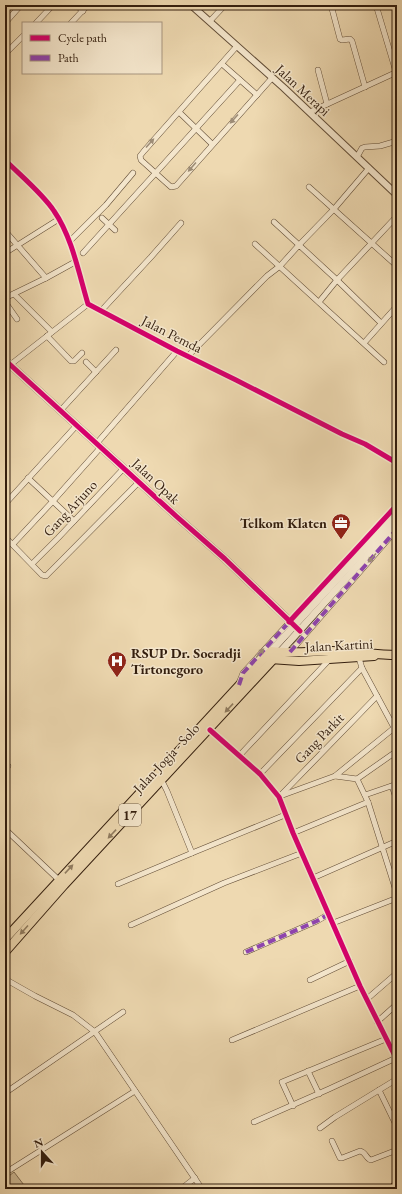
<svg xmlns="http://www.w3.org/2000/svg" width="402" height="1194" viewBox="0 0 402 1194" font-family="'EB Garamond',serif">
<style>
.green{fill:#ceb995;stroke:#806c52}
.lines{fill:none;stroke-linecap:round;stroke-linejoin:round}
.minor-casing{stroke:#624d37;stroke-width:6}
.tertiary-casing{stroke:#624d37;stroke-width:8}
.secondary-casing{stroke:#331e0e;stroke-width:8}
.trunk-casing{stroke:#331e0e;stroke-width:10}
.minor{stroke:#f4e6cc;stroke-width:5}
.tertiary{stroke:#f4e6cc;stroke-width:6}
.secondary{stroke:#f4e6cc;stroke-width:7}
.trunk{stroke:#eed9b1;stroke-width:8}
.rail-casing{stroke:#331e0e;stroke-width:3.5}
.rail{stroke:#f4e6cc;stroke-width:2;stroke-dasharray:6;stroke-linecap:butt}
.quiet{stroke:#8e44ad;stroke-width:4;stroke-dasharray:8 4;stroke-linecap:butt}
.cycleway-casing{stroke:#f4e6cc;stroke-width:8}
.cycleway{stroke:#d6006c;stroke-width:5}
.oneway{fill:#9d8c76}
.oneway2{fill:#907c60}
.labels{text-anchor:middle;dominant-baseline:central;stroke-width:3;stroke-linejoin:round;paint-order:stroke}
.shield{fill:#f4e6cc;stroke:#6d5a47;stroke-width:1}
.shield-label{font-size:13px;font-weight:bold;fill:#331e0e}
.street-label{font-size:14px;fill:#331e0e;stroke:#f4e6cc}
.poi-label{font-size:14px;font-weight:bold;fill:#331e0e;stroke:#f4e6cc;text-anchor:end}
</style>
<rect width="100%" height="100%" fill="#eed9b1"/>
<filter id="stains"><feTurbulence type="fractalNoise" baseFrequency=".005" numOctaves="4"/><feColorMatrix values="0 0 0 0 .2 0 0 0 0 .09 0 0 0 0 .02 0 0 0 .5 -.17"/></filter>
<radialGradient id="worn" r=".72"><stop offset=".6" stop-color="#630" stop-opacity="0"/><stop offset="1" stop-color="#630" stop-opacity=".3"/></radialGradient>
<polygon class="green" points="14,1172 27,1189 5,1189 5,1179"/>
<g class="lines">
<defs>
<g id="minor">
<polyline points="76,5 83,11"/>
<polyline points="331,5 340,39 342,40 350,39 352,41 365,87"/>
<polyline points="376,5 396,72"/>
<polyline points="210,21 225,5"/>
<polyline points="5,23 21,5"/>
<polyline points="36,23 53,5"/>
<polyline points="71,23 88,5"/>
<polyline points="237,46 144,151 140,156 141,160 171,187 176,186 272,78"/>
<polyline points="5,54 23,36"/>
<polyline points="222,64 257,95"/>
<polyline points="318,70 327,104"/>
<polyline points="179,112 212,144"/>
<polyline points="310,112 397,72"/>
<polyline points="357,157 362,148 365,147 380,146 397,141"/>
<path d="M5 160C20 175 43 194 54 211 72 237 79 274 88 304L177 351 236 380 342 434 365 444 397 463"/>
<polyline points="309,187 397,266"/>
<polyline points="102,218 115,230"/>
<polyline points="274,222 299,245 334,209 369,168"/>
<polyline points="5,231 46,278"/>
<polyline points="69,242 106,205 133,173"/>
<polyline points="255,244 384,362"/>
<polyline points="5,253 59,219"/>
<polyline points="83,253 240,80"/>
<polyline points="14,294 52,332"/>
<polyline points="5,298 46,278 75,262"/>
<polyline points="5,302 17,319"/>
<polyline points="319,302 337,280 397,216"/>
<polyline points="101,311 151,257 181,223"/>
<polyline points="47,336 71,361 74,361 82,353"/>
<polyline points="364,343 397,306"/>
<polyline points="188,356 267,276 280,266 299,245 337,280 381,323"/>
<polyline points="86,362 96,372"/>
<polyline points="10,365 88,304"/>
<polyline points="61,410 116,350"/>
<polyline points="97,443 177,351"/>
<polyline points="28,478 74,521"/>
<polyline points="5,504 77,425"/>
<polyline points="5,537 42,575 46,576 139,482"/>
<polyline points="13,544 53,501 101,447"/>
<polyline points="32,564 58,538 124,468"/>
<polyline points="290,652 397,529"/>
<polyline points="359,658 362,668 397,733"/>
<polyline points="239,683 243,673 397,505"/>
<polyline points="210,730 260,774 279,797 293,833 360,986 397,1060"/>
<polyline points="239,756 329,660"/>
<polyline points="5,770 8,766"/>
<polyline points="260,774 362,668"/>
<polyline points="335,776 357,779 368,802 397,894"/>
<polyline points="160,779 162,781 167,791 192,853 285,815"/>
<polyline points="357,779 397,751"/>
<polyline points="392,786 397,801"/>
<polyline points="283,795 335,776 394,728"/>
<polyline points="365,795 397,784"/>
<polyline points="279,797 377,696"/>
<polyline points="5,829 61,882"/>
<polyline points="293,833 368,802"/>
<polyline points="313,878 397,841"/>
<polyline points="118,884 192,853"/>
<polyline points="333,923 397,898"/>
<polyline points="131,925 224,883 302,853"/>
<polyline points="246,952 317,921 329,914"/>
<polyline points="5,979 35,996 73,1015 95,1032 202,1189"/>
<polyline points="310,980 350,961"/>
<polyline points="367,999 397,973"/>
<polyline points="377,1022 397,1004"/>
<polyline points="232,1040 360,986"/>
<polyline points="308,1071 319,1094"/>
<polyline points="379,1090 397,1127"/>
<polyline points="5,1093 123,1012"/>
<polyline points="293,1106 282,1082 386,1039"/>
<polyline points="254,1122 329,1089 396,1058"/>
<polyline points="320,1128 335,1117 397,1079"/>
<path d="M332 1141 340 1158H342L360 1151C366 1152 366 1159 371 1160L397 1150"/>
<polyline points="5,1173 135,1091"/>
<polyline points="181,1189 195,1178"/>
</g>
<g id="tertiary">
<polyline points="191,5 284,88 397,195"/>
<polyline points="5,360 176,516 225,559 297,628"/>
</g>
<g id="secondary">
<polyline points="271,651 397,514"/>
<polyline points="280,652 397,522"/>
</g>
<g id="trunk">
<polyline points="270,659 299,661 374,656"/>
<path d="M5 939 271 651C291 654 312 651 332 651 354 651 375 655 397 655"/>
<polyline points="5,952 64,885 280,652"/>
</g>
</defs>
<use href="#minor" class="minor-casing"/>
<use href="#tertiary" class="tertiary-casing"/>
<use href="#secondary" class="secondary-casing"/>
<use href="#trunk" class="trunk-casing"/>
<use href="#minor" class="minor"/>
<use href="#tertiary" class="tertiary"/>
<use href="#secondary" class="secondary"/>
<use href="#trunk" class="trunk"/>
<defs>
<polyline id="rail" points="389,1189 397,1179"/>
</defs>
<use href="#rail" class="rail-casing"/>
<use href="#rail" class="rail"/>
<g class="quiet">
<polyline points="290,652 397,529"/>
<polyline points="239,685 243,673 291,620"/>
<polyline points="246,952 317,921 329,914"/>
</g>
<defs>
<g id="cycleway">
<path d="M5 160C20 175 43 194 54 211 72 237 79 274 88 304L177 351 236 380 342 434 365 444 397 463"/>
<polyline points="5,360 176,516 225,559 300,631"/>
<polyline points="289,622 397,505"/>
<polyline points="210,730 260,774 279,797 293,833 360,986 397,1060"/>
</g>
</defs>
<use href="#cycleway" class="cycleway-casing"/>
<use href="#cycleway" class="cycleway"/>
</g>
<defs><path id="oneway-solid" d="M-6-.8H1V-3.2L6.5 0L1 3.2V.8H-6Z"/></defs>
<g class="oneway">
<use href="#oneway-solid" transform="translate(234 119) rotate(132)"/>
<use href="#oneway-solid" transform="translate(150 143) rotate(-48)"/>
<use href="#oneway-solid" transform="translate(192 167) rotate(131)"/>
<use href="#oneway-solid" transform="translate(372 558) rotate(132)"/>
<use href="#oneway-solid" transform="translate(260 653) rotate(-48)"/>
</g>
<g class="oneway2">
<use href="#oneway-solid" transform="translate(229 708) rotate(133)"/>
<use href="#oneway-solid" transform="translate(112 834) rotate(133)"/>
<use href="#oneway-solid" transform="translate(69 869) rotate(-47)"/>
<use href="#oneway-solid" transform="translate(24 930) rotate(132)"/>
</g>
<defs>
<symbol id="office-pin" viewBox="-11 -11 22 30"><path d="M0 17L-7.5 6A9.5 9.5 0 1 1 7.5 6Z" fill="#8f2418" stroke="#f4e6cc"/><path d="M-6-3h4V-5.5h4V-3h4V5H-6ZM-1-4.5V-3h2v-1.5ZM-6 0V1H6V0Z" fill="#fff"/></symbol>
<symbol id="hospital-pin" viewBox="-11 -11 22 30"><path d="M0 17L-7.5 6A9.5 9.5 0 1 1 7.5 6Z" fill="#8f2418" stroke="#f4e6cc"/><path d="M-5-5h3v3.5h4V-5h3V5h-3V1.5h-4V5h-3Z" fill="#fff"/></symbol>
</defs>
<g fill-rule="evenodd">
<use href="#office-pin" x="330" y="512" width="22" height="30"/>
<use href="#hospital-pin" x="106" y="650" width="22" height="30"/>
</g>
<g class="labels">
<rect class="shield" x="119" y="804" width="22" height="22" rx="3"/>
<g class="shield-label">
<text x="130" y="815">17</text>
</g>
<g class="street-label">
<text transform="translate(303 90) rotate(43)">Jalan Merapi</text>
<text transform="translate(172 334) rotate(27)">Jalan Pemda</text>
<text transform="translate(156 481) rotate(43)">Jalan Opak</text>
<text transform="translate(70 508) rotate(-47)">Gang Arjuno</text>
<text transform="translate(339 645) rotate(-3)">Jalan Kartini</text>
<text transform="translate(319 738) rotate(-46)">Gang Parkit</text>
<text transform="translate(166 758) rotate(-47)">Jalan Jogja - Solo</text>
</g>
<g class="poi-label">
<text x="327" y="523">Telkom Klaten</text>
<text x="131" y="653" text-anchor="start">RSUP Dr. Soeradji<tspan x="131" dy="16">Tirtonegoro</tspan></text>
</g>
</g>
<rect width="402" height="1194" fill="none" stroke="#eed9b1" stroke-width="20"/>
<rect x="6" y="6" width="390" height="1182" fill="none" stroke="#331e0e" stroke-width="2"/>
<rect x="10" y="10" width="382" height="1174" fill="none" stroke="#331e0e"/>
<rect x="22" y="22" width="140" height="52" fill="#f4e6cc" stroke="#a79680"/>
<rect x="30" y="35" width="20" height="6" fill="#d6006c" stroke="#a79680"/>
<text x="58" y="42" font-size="12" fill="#331e0e">Cycle path</text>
<rect x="30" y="55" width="20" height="6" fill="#8e44ad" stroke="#a79680"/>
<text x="58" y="62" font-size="12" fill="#331e0e">Path</text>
<g transform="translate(42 1152) rotate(339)" stroke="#f4e6cc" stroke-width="3" paint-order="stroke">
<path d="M0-3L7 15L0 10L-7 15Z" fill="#331e0e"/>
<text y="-6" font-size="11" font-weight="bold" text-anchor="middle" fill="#331e0e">N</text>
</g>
<rect width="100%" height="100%" filter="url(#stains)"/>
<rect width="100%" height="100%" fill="url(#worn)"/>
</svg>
